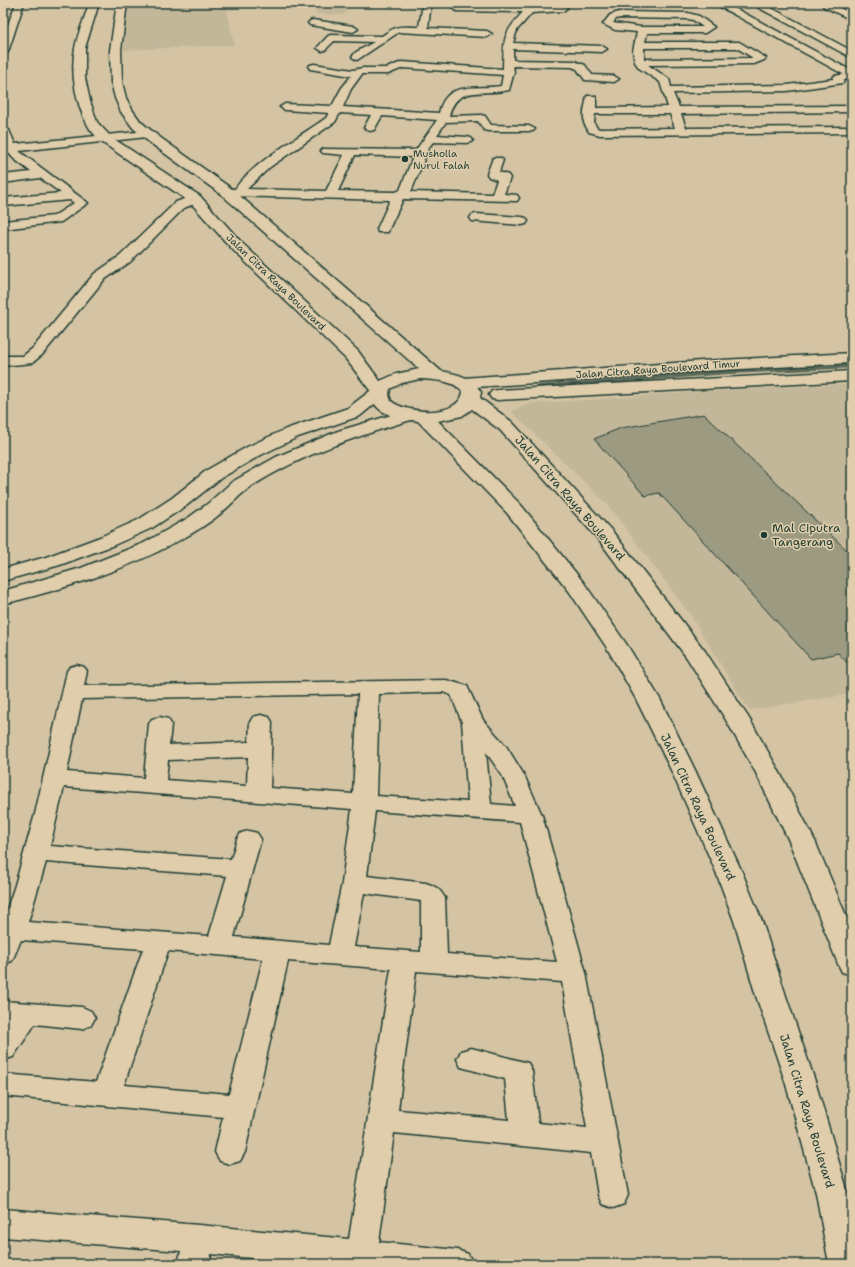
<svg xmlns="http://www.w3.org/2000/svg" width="855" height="1267" viewBox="0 0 855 1267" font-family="'Shantell Sans',sans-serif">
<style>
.built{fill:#c3b79a}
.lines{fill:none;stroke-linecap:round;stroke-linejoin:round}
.stream{stroke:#5c6b5a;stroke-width:4.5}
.building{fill:#9c9a81;stroke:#1f3d34}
.minor-casing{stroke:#1f3d34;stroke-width:3}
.tertiary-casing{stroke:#1f3d34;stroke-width:3}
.secondary-casing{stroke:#1f3d34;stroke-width:3}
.minor{fill:#dfcdab;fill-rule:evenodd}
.tertiary{fill:#dfcdab;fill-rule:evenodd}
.secondary{fill:#dfcdab;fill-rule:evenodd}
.poi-dot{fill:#1f3d34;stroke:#dfcdab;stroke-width:1.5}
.labels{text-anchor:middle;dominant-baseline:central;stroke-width:3;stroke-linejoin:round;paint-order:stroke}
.far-poi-label{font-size:10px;fill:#1f3d34;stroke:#dfcdab;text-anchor:start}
.far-street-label{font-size:10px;fill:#1f3d34;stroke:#dfcdab}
.street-label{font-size:12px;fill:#1f3d34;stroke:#dfcdab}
.poi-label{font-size:12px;fill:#1f3d34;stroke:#dfcdab;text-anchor:start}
</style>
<rect width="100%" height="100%" fill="#d4c4a4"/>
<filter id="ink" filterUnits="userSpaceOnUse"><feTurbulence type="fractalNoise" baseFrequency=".025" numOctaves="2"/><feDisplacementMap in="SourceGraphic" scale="8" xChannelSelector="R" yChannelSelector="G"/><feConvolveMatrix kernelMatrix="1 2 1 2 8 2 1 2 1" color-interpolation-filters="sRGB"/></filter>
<g filter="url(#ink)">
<g class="built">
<polygon points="125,3 226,3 234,45 124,50"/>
<polygon points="297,3 351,3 344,15 315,14 322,4"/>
<polygon points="852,384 852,694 749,710 689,613 607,504 512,412 525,404 741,389"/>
</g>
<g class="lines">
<polyline class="stream" points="538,387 726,372 852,366"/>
</g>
<polygon class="building" points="704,414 852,555 852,668 838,653 811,659 659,493 645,496 594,439 621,428"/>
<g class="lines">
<defs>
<g id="minor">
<polygon points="16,3 24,3 8,52 3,55 3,38"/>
<path d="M423 3H431L428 28 487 31 492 34 487 37 399 32 357 60 352 57 356 52 374 42 334 41 325 50 322 51 317 48 328 36 331 35 382 36C398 24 400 27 419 27Z"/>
<path d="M529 3H537L536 7 563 5 567 8 563 11 532 13 517 30 513 43 602 46 607 49 602 52 513 49V60L574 61 585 65 592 75 614 76 619 79 614 82 585 80 577 69 572 67 513 66 514 72 509 90C484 96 456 84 449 116L481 115 485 116 491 125 529 126 535 129 533 131H488L484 130 478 121 446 122 437 135 467 137 471 138 473 140 471 142 467 143 433 142 429 147 411 192 492 194 497 180 489 177 487 174 493 158H501L503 160 499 172 508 175 510 178 504 194 517 195 519 198 517 201 403 199 389 229 388 232H378L377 229 390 200 227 196 223 195 221 192 223 189H235C251 164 301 136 326 118L329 113 285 110 280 107 285 104 332 106 341 89 351 76 310 69 309 67 310 65 314 64 353 70 363 68H387L402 62 503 69C504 39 502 35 523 12L457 11 453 8 457 5 527 7ZM403 68 503 75 501 86C475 90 446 80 439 113L343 107 351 89 362 74H388ZM340 113 371 115 364 128 370 131 374 130 382 116 437 120 416 150 323 149 321 151 323 153 344 155 326 191 247 189 270 167 335 122ZM355 155 413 157 400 190 396 192 338 191Z"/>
<polygon points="824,3 830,3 852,14 852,20 824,7 823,5"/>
<path d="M619 12 688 13 699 16 714 27 705 33H647L645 42H739L766 58 764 60 754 64 648 65 669 79 671 87 787 85 833 79 834 76 852 73V79L844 80 843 83 787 91 673 93 679 107 852 106V112L681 114 686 128 852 127V133L600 135 589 132 584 123V111L587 96H595L596 98V108L668 107 660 82 639 68 635 62 633 51 637 32 615 30 603 24 610 15ZM620 18 688 19 693 20 703 27H641L613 23 616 19ZM644 48H737L753 58 644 59ZM595 114H670L675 128 600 129 597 128 594 123Z"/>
<polygon points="313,20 353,26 358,29 353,32 310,25 308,23 310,21"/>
<polygon points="3,127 9,130 15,144 147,131 153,134 147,137 19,151 88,203 61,222 3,229 3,221 54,216 74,203 70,200 3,206 3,198 61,193 40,178 3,183 3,175 31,172 13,158 8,152 3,152 3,146 4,145"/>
<polygon points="195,195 199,196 201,199 199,202 184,208 130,262 104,280 43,354 32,363 3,366 3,356 23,356 33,348 94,274 120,256 176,202"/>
<polygon points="476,214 522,217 526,218 528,221 526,224 522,225 472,221 470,218 472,215"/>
<path d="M77 665 84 667 87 671 84 686 446 680 467 686 483 720 506 746 524 775 542 815 586 973 628 1195 624 1204 613 1208 602 1204 598 1195 591 1153 394 1133 379 1242 457 1250 468 1254 473 1264H312L211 1254 210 1264H178L181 1251 3 1237V1209L199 1225 349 1239 391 969 288 961 245 1152 240 1161 230 1164 220 1161 215 1152 223 1117 3 1096V1074L96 1082 143 949 21 940 12 961 3 964V921L15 885 35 814 67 671 70 667ZM444 692 451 695 462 722 468 802 376 796 379 694ZM358 694 353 794 270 788 272 722 269 717 261 715 253 717 250 722 249 742 169 745 171 724 168 719 160 717 152 719 149 724 144 778 67 772 82 699ZM486 752 502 775 515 806 491 804ZM248 757 247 786 166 780 168 760ZM64 787 352 809 342 883 329 945 234 937 261 839 257 833 249 831 241 833 237 839 231 859 50 846ZM375 811 520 822 557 962 447 954 445 898C440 889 435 886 426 883L367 876ZM46 862 227 876 209 936 28 922ZM364 893 421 901V952L354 947ZM168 951 263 959 229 1094 124 1085ZM416 971 562 982 587 1128 538 1123 532 1071 528 1063 471 1048 461 1051 457 1059 461 1067 505 1079 509 1120 398 1110Z"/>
<polygon points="3,1001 82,1007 91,1011 95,1018 91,1025 82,1029 35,1024 13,1057 3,1060 3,1028 7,1022 3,1021"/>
</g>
<g id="tertiary">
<polygon points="713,3 725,3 852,71 852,79"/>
<polygon points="750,3 762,3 852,51 852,58"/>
<polygon points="852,353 852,363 702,371 463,388 457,387 454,383 457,379 463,378 702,361"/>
<polygon points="852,371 852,381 498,400 492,399 489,395 492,391 498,390"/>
<polygon points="380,387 386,388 389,392 360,416 298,437 261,455 221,478 186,506 152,528 114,545 60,565 3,581 3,569 46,557 100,537 138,520 172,498 207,470 247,447 286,429 348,408 374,388"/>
<path d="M408 410 414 411 417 415 414 419C358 436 302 454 252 486 240 494 231 505 220 514 208 524 193 533 180 540 125 571 63 589 3 604V591L81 568 144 543 188 518 206 505 232 482 276 457 338 431Z"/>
</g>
<path id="secondary" d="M89 3H99L85 48V78L90 101 97 122 111 137 200 196 242 243 358 351 380 381 396 374 419 369 222 195 149 142 133 128 121 112 115 98 111 82 110 50 117 3H127L121 50 122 82 126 98 133 111 141 122 158 136 232 189 441 371C458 374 472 377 481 392L480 398 512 422 612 531 705 651 750 720 780 773 815 841 852 930V975L842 972 838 964 789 841 756 773 726 720 687 658 598 539 500 430 472 409 462 416 438 421 521 505 584 583 629 648 660 699 695 770 742 872 762 921 786 996 815 1081 848 1193 852 1210V1264H829L816 1193 785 1081 756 996 734 921 716 872 671 770 636 699 607 648 569 591 507 513 418 421C402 419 371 415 372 393L346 359 232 249 190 202 103 143C98 138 93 134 90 129 76 107 70 73 75 48 78 32 85 18 89 3ZM420 379C433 380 455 380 463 392 459 418 407 414 391 401L389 395 390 389 402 383Z"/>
</defs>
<use href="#minor" class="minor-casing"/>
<use href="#tertiary" class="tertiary-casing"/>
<use href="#secondary" class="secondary-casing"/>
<use href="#minor" class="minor"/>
<use href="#tertiary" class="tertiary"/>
<use href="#secondary" class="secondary"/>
</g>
</g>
<g class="poi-dot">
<circle cx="405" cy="159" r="4"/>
<circle cx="764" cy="535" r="4"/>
</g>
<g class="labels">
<g class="far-poi-label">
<text x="413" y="153">Musholla<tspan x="413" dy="12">Nurul Falah</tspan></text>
</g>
<g class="far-street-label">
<text transform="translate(276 282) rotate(44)">Jalan Citra Raya Boulevard</text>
<text transform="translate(658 369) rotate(-4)">Jalan Citra Raya Boulevard Timur</text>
</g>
<g class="street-label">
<text transform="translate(570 498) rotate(49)">Jalan Citra Raya Boulevard</text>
<text transform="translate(698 807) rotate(65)">Jalan Citra Raya Boulevard</text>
<text transform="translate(807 1111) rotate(73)">Jalan Citra Raya Boulevard</text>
</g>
<g class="poi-label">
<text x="772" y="528">Mal Ciputra<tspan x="772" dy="14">Tangerang</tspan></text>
</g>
</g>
<rect width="855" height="1267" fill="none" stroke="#dfcdab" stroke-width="16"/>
<rect x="8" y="8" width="839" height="1251" fill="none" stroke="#1f3d34" stroke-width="1.5" filter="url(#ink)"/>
</svg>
